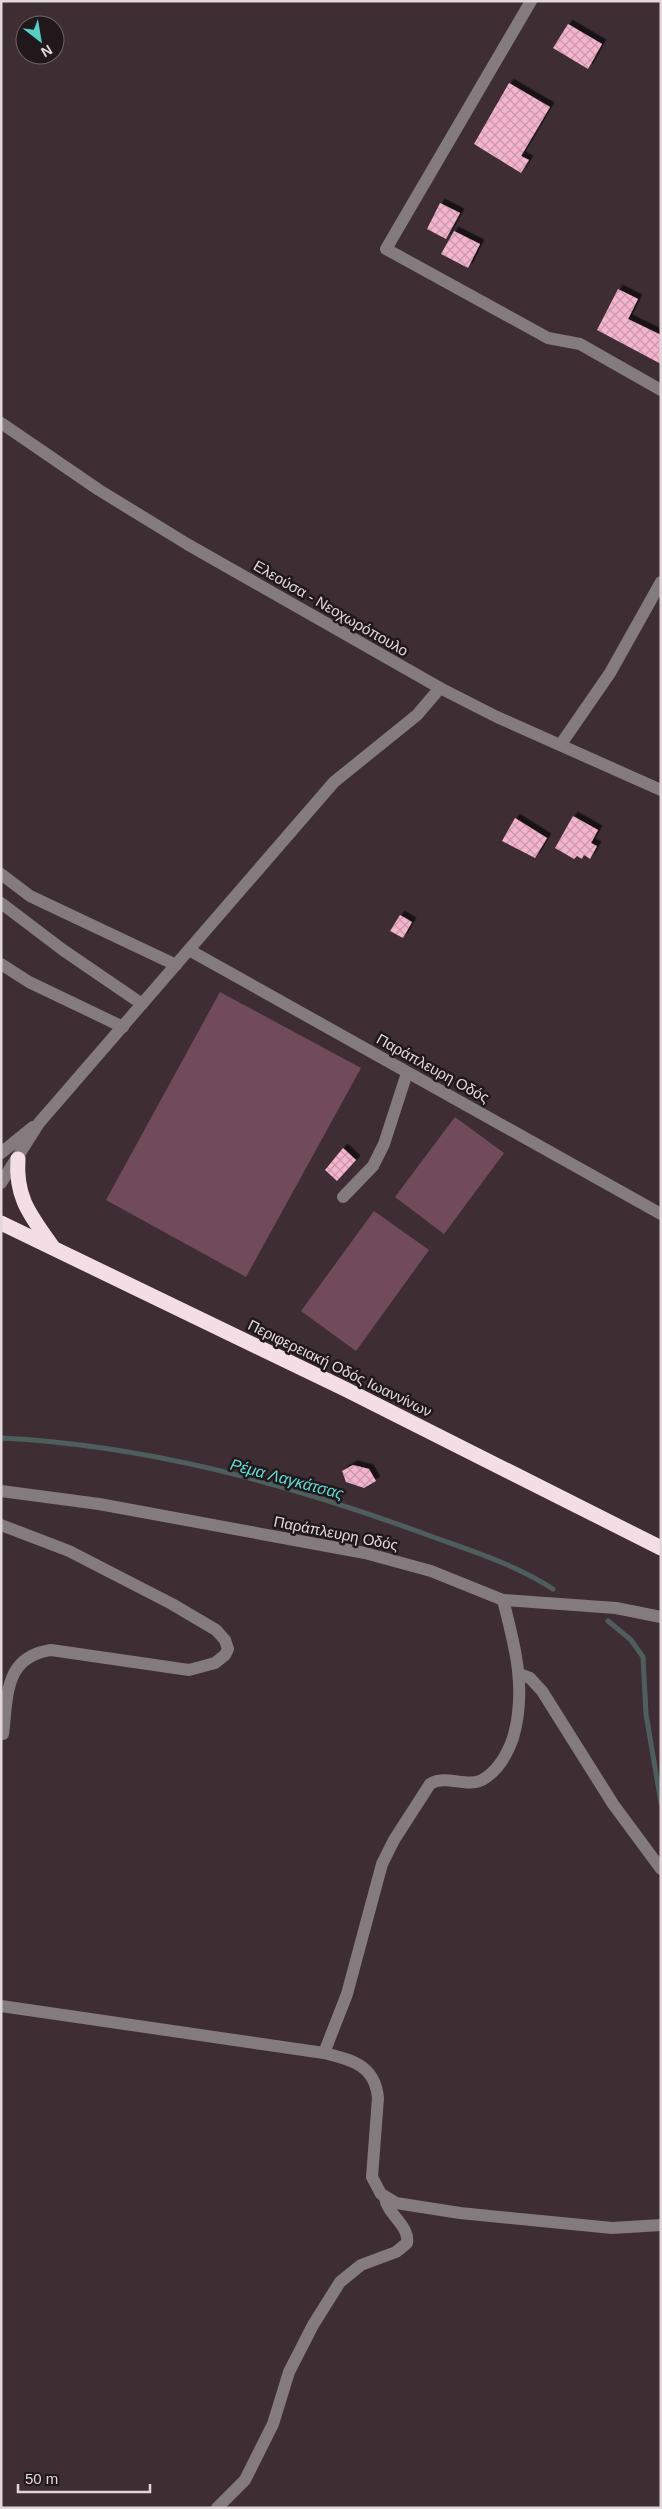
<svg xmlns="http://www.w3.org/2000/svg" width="662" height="2509" viewBox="0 0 662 2509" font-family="Helvetica,sans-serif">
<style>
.garden{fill:#724b5b}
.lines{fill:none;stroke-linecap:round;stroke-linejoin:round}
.stream{stroke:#4e5e5d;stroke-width:5}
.building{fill:url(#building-cross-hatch);filter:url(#shadow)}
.minor{stroke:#837b7e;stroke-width:12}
.highway{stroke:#f3dee6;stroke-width:15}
.labels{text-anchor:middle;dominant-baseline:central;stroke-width:5;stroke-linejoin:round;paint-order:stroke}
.street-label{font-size:15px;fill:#e2d8db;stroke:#20181b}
.water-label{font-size:16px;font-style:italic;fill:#5fdcd3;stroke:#20181b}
</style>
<defs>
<pattern id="building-cross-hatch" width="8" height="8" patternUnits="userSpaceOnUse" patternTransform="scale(1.25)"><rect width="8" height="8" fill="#f4b4ce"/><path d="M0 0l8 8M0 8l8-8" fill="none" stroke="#c897ab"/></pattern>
<filter id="shadow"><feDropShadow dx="4.5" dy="-4.5" stdDeviation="0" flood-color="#0009"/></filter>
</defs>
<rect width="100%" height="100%" fill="#3e2e34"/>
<g class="garden">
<polygon points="220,992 361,1068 246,1277 106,1200"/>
<polygon points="455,1117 504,1153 444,1234 395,1197"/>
<polygon points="374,1211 429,1250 356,1351 301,1311"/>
</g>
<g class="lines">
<g class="stream">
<path d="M1 1438C146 1445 289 1484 425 1534 468 1550 515 1564 553 1589"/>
<polyline points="608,1621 631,1640 643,1657 646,1714 661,1803"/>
</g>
</g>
<g class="building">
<polygon points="568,24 602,44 588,69 553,48"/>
<polygon points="509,83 550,107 521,156 529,160 521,173 474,144"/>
<polygon points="440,203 460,213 446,239 427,229"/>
<polygon points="454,231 480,244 468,268 441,254"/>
<polygon points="618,289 638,299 628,319 661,335 661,364 597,330"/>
<polygon points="573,816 598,830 591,843 597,846 590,859 584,855 582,859 577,856 574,859 555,848"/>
<polygon points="515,818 547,838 535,858 502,841"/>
<polygon points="400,915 412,922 403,938 390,931"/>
<polygon points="343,1148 356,1160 337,1181 325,1170"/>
<polygon points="353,1465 369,1469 376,1481 364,1488 346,1482 342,1471"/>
</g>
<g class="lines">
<g class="minor">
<polyline points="531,1 386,249 548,338 580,344 661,390"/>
<polyline points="1,423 99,490 187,544 440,688 497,717 661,790"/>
<polyline points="561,744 610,673 661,582"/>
<polyline points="1,874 30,896 176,965"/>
<polyline points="1,903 63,950 142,1004"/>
<polyline points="189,950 661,1214"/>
<polyline points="1,964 29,982 123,1027"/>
<polyline points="1,1153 33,1127"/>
<polyline points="1,1183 39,1123 334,782 417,715 440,688"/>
<polyline points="343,1197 373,1166 384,1144 407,1073"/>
<polyline points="1,1491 99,1504 365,1553 431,1571 503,1600 616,1608 661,1617"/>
<path d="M1 1525 69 1551 172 1604 216 1630 225 1640 228 1649 225 1655 215 1663 189 1670 51 1650C4 1657 8 1695 3 1734"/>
<polyline points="519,1674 530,1678 542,1691 613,1804 661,1869"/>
<path d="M1 2006 324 2053C352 2060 375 2065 378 2098L372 2177 381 2194 396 2203 460 2213 612 2228 661 2225"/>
<path d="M324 2053 347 1994 382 1864 394 1840 430 1784C446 1774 466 1788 482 1780 498 1771 507 1755 513 1738 527 1690 515 1646 503 1600"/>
<path d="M217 2508 245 2480 273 2424 289 2372 313 2325 340 2282 361 2265 396 2252 407 2243C410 2226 387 2214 385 2198"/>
</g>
<g class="highway">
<path d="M18 1159C15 1198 31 1216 52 1246"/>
<polyline points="1,1223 345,1389 661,1548"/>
</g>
</g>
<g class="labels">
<g class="street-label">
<text transform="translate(331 608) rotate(30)">Ελεούσα - Νεοχωρόπουλο</text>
<text transform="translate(433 1068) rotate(29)">Παράπλευρη Οδός</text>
<text transform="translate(340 1368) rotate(26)">Περιφερειακή Οδός Ιωαννίνων</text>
<text transform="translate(336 1533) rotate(11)">Παράπλευρη Οδός</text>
</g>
<g class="water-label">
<text transform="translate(287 1479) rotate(15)">Ρέμα Λαγκάτσας</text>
</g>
</g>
<rect width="662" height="2509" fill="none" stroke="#e2d8db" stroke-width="5"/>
<g transform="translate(40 40) rotate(149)"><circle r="24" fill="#20181b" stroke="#6e6568"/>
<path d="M0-4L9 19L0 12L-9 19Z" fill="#55cec6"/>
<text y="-8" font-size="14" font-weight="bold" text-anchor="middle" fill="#e2d8db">N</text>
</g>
<path d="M18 2484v8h132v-8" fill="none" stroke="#e2d8db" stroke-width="2.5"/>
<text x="25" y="2484" font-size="15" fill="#e2d8db" stroke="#20181b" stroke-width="4" paint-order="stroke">50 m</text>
</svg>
